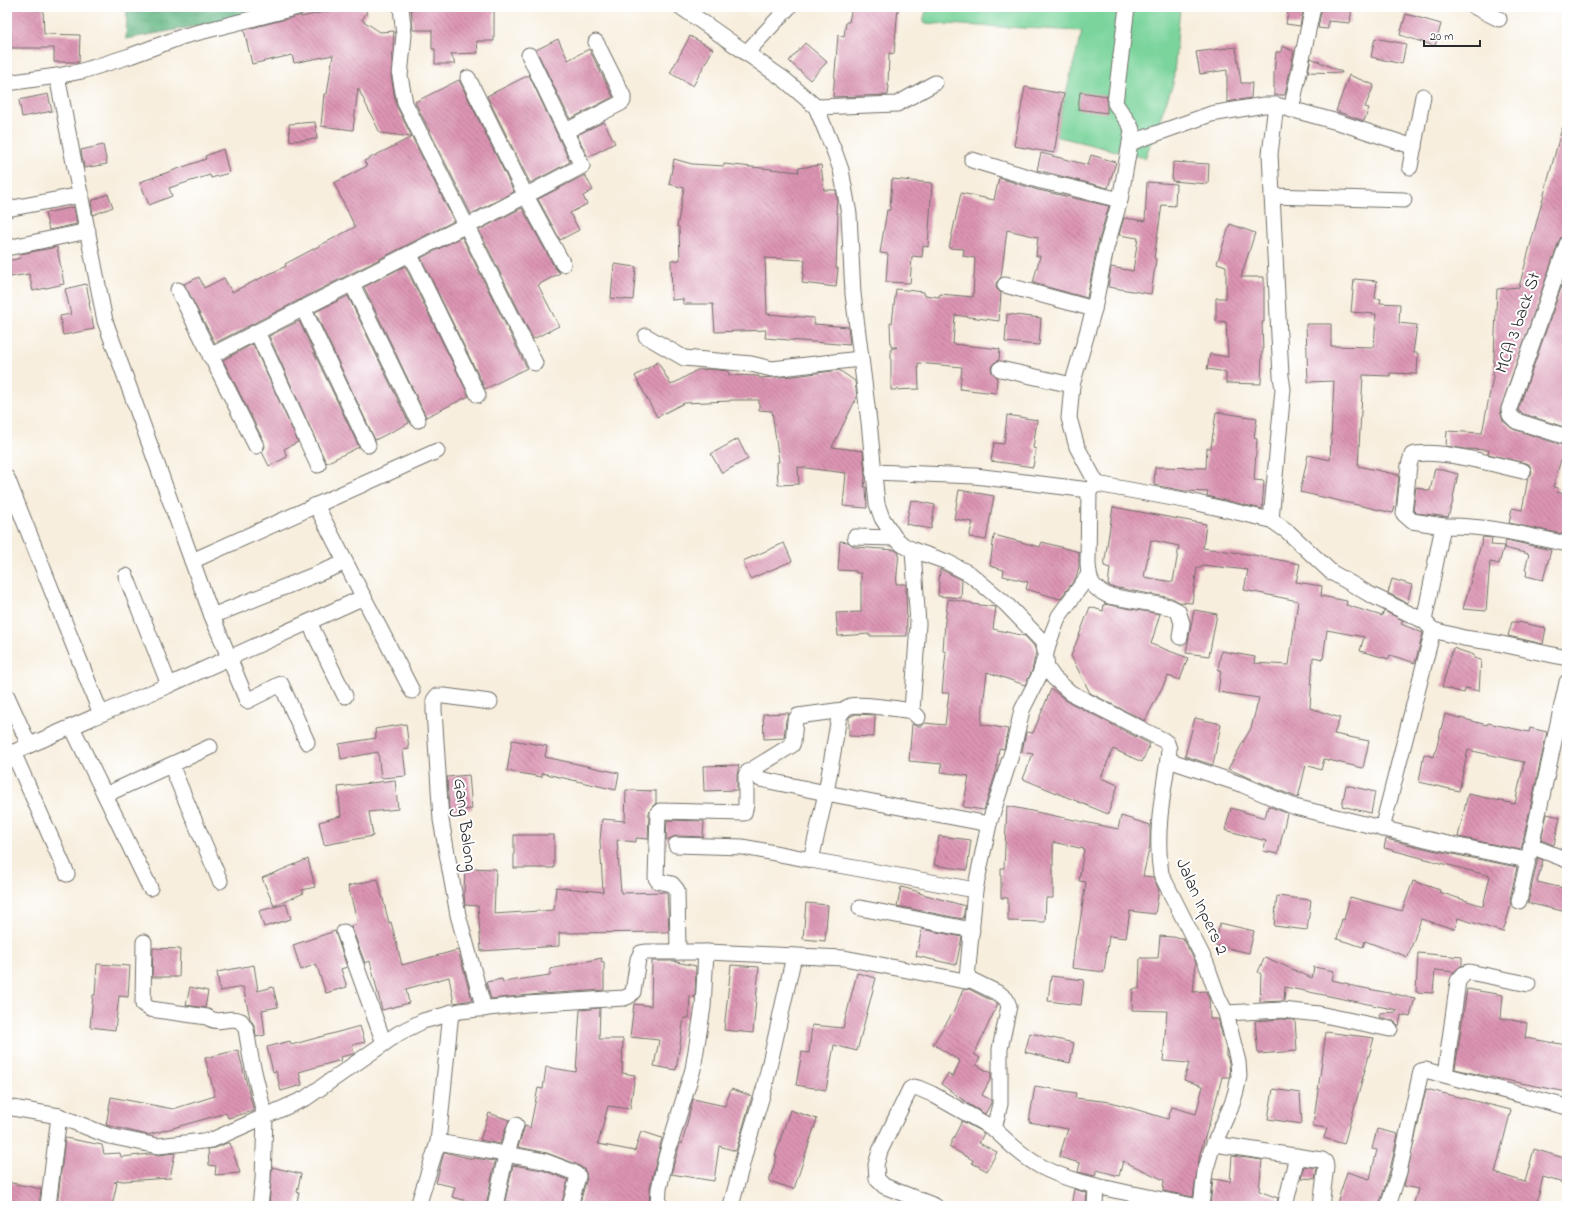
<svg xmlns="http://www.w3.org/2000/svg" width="1574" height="1213" viewBox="0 0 1574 1213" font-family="'Indie Flower',sans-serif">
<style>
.green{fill:#7ad49b;stroke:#528063}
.forest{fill:url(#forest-crowns);stroke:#477057}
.building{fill:url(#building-back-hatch);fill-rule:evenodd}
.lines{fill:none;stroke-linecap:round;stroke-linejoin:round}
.minor-casing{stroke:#726f69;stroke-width:17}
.minor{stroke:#fff;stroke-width:15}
.labels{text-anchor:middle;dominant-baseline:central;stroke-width:4;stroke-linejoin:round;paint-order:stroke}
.street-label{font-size:18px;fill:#2b2b2b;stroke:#fff}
</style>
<defs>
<pattern id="forest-crowns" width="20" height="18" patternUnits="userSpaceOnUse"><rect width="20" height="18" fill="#63b683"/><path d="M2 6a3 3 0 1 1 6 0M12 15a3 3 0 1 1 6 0" fill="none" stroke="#52946b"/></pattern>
<pattern id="building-back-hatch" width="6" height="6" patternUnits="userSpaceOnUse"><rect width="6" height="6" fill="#dc94b3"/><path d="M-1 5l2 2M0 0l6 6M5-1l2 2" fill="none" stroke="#b37992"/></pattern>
</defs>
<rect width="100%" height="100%" fill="#fff"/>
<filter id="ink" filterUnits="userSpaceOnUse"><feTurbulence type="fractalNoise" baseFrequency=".025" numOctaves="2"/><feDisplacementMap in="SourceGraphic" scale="8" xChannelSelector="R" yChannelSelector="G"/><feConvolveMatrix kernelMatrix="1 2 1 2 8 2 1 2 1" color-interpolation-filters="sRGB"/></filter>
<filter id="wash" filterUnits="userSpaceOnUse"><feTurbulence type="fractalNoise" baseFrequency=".012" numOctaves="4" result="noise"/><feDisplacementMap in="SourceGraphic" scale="16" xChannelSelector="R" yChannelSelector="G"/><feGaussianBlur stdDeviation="0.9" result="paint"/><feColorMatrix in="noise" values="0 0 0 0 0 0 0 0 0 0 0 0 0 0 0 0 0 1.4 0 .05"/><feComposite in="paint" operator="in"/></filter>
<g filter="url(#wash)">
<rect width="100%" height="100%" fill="#f7eedd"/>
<polygon class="green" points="927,7 1180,7 1173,84 1145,158 1055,136 1082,31 923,23"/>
<polygon class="forest" points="127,7 299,7 126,39"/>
<g id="blocks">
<g class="building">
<polygon points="10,7 43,7 44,34 80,35 79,62 54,62 54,48 11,48"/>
<polygon points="348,7 359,7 367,12 362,20 380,32 394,31 391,75 396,105 454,221 215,343 184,284 199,277 204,288 224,278 232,292 286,266 285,264 355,227 334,183 367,166 364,161 412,137 380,133 358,88 353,130 321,126 324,94 327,94 333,55 294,63 292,55 252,64 244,30 301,15 301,17"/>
<polygon points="411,7 494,7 494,41 477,41 478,53 451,54 455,64 435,64 435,49 432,49 432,30 413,30"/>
<polygon points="852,7 898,7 894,54 889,53 888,86 889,86 888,95 833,97 838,35 844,37 846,22 849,22"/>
<polygon points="1289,7 1304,7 1300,26 1286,24"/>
<polygon points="1322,7 1352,7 1350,23 1328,21 1328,29 1318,28"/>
<polygon points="1406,14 1441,24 1435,46 1400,35"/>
<polygon points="690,36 713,49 693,86 670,73"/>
<polygon points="1375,38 1406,44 1402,64 1371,57"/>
<polygon points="558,39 568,60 589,49 613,97 570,119 536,50"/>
<polygon points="805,43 827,62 810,80 789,61"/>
<polygon points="1282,46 1294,51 1285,95 1274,95 1274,75 1276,52 1281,52"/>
<polygon points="1236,47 1241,83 1252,83 1251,98 1227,102 1227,70 1200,74 1196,52"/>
<polygon points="1311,58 1342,72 1342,73 1308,72"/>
<polygon points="529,75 570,162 530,183 487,96"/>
<polygon points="1349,75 1374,85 1365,107 1369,108 1364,121 1336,111"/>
<polygon points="459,80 514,192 471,214 415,102"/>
<polygon points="1025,87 1064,94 1054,153 1014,146"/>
<polygon points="1080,92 1107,96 1107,113 1078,109"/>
<polygon points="48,94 52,111 22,117 19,100"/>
<polygon points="315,122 317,139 290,141 289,124"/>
<polygon points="604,122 615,143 588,157 577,135"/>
<polygon points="1562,128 1567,129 1567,235 1561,237 1559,241 1500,410 1503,421 1513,429 1565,446 1553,487 1558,488 1557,492 1567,495 1567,535 1509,523 1512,508 1522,510 1528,478 1532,473 1531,468 1529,464 1488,454 1489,450 1465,449 1446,446 1447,431 1482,433 1493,377 1497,289 1519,287"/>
<polygon points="103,145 107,164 84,168 81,150"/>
<polygon points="223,149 229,173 211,178 210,175 169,188 172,196 149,205 140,182 206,159 205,156"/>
<polygon points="1041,153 1088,165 1091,155 1116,162 1108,188 1037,170"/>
<polygon points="674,159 692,164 724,166 724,164 799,172 798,168 821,165 824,190 836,190 837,199 836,213 838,213 836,268 838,268 836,287 802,283 805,260 765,258 767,314 814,318 814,324 848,327 850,345 765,338 766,330 715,332 713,304 683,304 683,299 672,300 671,260 680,260 679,227 677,227 684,188 669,184"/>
<polygon points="1173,162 1209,164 1208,184 1172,181"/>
<polygon points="585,175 593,190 583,196 587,204 570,213 579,230 560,240 538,199"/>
<polygon points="999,178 1038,190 1109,206 1097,246 1087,298 1033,283 1040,256 1036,256 1038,237 1007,230 1001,277 996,283 996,288 1001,293 999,321 955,315 953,344 1000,349 999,360 994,363 991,367 992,372 997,377 996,393 960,389 962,367 918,363 919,389 891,390 891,349 897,347 891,347 890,323 892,323 896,289 924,292 924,295 939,297 940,294 973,297 975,258 963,256 964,249 949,248 961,193 994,200"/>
<polygon points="892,179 932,183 928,247 923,246 922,257 912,256 910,283 886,282 888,254 880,253 887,210 890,210"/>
<polygon points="1147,182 1176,184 1175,206 1162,205 1154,258 1156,259 1151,294 1108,287 1111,267 1133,271 1138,238 1119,235 1124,218 1145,221"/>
<polygon points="108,194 113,207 93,215 91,201"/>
<polygon points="74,207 77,224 49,230 45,213"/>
<polygon points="522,208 555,268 560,273 538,285 559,326 533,339 479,230"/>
<polygon points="1230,224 1255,233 1241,277 1264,277 1264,322 1262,322 1263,352 1262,352 1261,384 1226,383 1226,372 1207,369 1210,354 1228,357 1226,322 1216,321 1216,298 1226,298 1226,266 1217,263"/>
<polygon points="462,237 527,368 485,389 421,258"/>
<polygon points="57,247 64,284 33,291 29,274 10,277 7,261 21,258 20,254"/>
<polygon points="614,264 636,267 633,300 611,298"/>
<polygon points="405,266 469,396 426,417 364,287"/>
<polygon points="1567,271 1567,428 1521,413 1518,410"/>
<polygon points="1354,279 1377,281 1375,298 1381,299 1380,303 1400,304 1399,323 1417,325 1413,353 1418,353 1417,374 1390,373 1390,376 1363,375 1358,466 1399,475 1396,507 1395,507 1393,513 1300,492 1308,455 1330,460 1334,381 1308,382 1306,324 1331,324 1331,346 1374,347 1376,314 1351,312"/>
<polygon points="86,284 90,303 89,303 94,329 63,335 60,316 71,314 65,289"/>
<polygon points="348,296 409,423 375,440 315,312"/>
<polygon points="1007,314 1041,318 1039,345 1005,342"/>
<polygon points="299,321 359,447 326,463 269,336"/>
<polygon points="253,344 298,442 284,449 287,457 269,466 262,452 265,447 264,442 223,360"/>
<polygon points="658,362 671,385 697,370 710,369 728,371 729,375 759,376 759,378 795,376 839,370 855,381 857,397 832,447 863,451 865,477 864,487 866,487 867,508 843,506 846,473 798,467 799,484 778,485 777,462 779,462 772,411 759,410 759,400 730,400 730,401 684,403 657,417 635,376"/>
<polygon points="1216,412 1257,418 1254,438 1257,439 1254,480 1264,481 1262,509 1207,496 1208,492 1185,491 1154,485 1155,467 1206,468 1207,448 1211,448"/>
<polygon points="1007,415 1037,420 1033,448 1036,449 1033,467 991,461 994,443 1004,444"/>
<polygon points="738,439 748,459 722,473 711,454"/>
<polygon points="1435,468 1458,474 1453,498 1454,498 1448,517 1416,513 1413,510 1416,487 1430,491"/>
<polygon points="959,490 994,496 986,540 969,537 973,522 954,519"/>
<polygon points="911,500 935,505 931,529 906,524"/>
<path d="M1113 507 1206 524 1203 548 1248 554 1300 564 1296 582 1322 586 1321 596 1347 601 1346 605 1382 616 1384 611 1403 620 1401 624 1423 633 1415 663 1390 655 1389 659 1360 651 1364 637 1327 630 1323 659 1313 657 1310 708 1340 718 1334 734 1369 741 1363 768 1324 759 1321 770 1306 765 1298 798 1228 769 1251 728 1259 698 1218 692 1221 670H1218L1221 651 1255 657 1254 663 1289 665 1298 601 1244 590 1248 570 1202 565 1201 568H1197L1192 603 1179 602 1172 598 1112 587 1108 585 1110 568 1104 566ZM1151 540 1179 546 1173 582 1144 577Z"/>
<polygon points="994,535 1040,547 1042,542 1079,552 1079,566 1076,578 1060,599 1026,589 1028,582 1003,576 1004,570 990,566"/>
<polygon points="1483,537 1492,538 1491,545 1504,546 1499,564 1490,562 1486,611 1463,609"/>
<polygon points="1506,540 1551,550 1543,580 1526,576 1527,570 1525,570 1529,554 1504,548"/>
<polygon points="840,541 848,542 855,547 895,550 899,553 896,584 906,584 907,636 869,636 869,634 838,636 836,613 861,612 861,573 856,573 856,571 838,570"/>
<polygon points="784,543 792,561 750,579 743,561"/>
<polygon points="940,569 962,580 961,598 938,596"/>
<polygon points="1392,579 1412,585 1407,603 1388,593"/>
<polygon points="948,599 972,603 972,604 996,607 993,629 1025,636 1034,646 1036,652 1032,671 1025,685 987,672 981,724 1008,729 1004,749 999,748 996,772 984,810 963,807 969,776 941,772 942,764 909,761 912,724 916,726 921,726 925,723 945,725 949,693 942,693 946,652 943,651 945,621"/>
<polygon points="1104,604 1160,614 1151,644 1188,658 1180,680 1168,676 1145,721 1090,693 1071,656 1090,607 1103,611"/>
<polygon points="1194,610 1217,614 1209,656 1186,653"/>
<polygon points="1512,622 1518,622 1546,628 1543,644 1508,636"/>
<polygon points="1453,648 1474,655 1474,658 1481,660 1479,691 1466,688 1464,693 1442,687"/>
<polygon points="1051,689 1067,701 1150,744 1142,762 1113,749 1101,778 1118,785 1108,814 1023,779 1033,754 1022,752 1026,732 1033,733"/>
<polygon points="789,713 786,720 784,738 764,739 763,714"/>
<polygon points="856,714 875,715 874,737 849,736 849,717"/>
<polygon points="1445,714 1487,725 1488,723 1529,732 1530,728 1547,732 1521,850 1458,837 1468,794 1515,804 1524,762 1468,750 1459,791 1419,782 1424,754 1434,757"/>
<polygon points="1195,718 1221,724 1213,765 1185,756"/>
<polygon points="406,724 409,749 403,750 406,776 381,778 378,752 341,759 339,744 376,738 375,729"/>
<polygon points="512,740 547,746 545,757 619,773 616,790 542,773 542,777 507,771"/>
<polygon points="739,765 737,775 737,790 704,791 703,766"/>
<polygon points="469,775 472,809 449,811 447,777"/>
<polygon points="395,780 398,809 369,812 373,836 324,845 319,822 341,816 338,787"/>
<polygon points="1346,785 1375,792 1371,813 1342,806"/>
<polygon points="626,790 656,791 656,803 652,807 649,813 648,839 636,838 636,842 617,840 621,893 667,892 669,932 559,933 559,946 481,951 478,906 465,905 464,895 465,868 496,869 494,914 554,910 556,887 603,892 600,841 602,819 625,821"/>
<polygon points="1007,806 1118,829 1121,816 1150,825 1150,845 1143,876 1153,877 1159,890 1155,914 1130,911 1126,938 1109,936 1104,972 1072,968 1076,935 1078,935 1086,882 1079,881 1084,849 1053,842 1053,898 1046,898 1045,922 1008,921 1008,898 1001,898 1001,868 1004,868"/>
<polygon points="1268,806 1287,813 1278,854 1263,851 1266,841 1225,830 1231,808 1265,818"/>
<polygon points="1547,814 1560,817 1554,845 1541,840"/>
<polygon points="667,820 704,821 703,837 676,836 666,840"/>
<rect x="514" y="835" width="40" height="33"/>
<polygon points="939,836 971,840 967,870 934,865"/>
<polygon points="1386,839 1432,850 1517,867 1510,899 1511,905 1503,932 1458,918 1455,929 1421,919 1408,957 1365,941 1363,947 1337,939 1342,919 1344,920 1350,897 1402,911 1413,881 1440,890 1439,892 1483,906 1490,876 1384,848"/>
<polygon points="1538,858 1543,860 1537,882 1567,889 1567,912 1528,903"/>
<polygon points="308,859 315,887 302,890 304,893 274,906 262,878"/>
<polygon points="378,879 389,923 391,922 402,965 458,950 472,1000 454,1003 449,977 406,989 409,1003 382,1010 370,961 365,963 351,926 358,924 348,886"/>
<polygon points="901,887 920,892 919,893 965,906 963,919 897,906"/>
<polygon points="1277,896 1311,900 1307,930 1274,926"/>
<polygon points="806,903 828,905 825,941 803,939"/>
<polygon points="286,904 291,919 264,927 259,911"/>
<polygon points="1220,923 1254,931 1249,953 1215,945"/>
<polygon points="922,929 962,937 956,965 916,956"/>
<polygon points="335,931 347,967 341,969 347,987 326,993 316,964 301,970 293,945"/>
<polygon points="1160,936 1183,938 1196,963 1193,992 1206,991 1209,999 1210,1019 1218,1019 1226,1049 1226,1056 1227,1056 1229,1063 1230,1077 1222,1077 1214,1108 1200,1153 1193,1197 1163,1191 1164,1180 1123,1161 1119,1176 1097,1170 1095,1176 1078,1172 1080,1163 1059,1157 1068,1129 1029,1122 1035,1086 1076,1093 1075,1098 1111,1102 1168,1119 1172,1107 1196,1114 1203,1086 1184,1080 1189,1063 1163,1061 1167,1011 1132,1010 1133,989 1139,989 1140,958 1158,958"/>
<polygon points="153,948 180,949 179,977 152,977"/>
<polygon points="1418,953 1462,957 1462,965 1454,972 1435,970 1433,993 1416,992"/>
<polygon points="1265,957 1312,978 1314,967 1334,971 1332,980 1349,984 1348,985 1415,998 1410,1017 1401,1015 1399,1026 1396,1023 1392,1020 1379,1017 1380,1013 1397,1012 1397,1010 1285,987 1284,1001 1260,1002 1261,974 1258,972"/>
<polygon points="602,958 601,961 604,962 604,990 540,994 491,999 486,982 502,979 503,982 550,975 550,969"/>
<polygon points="652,961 676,961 676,962 696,966 695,997 690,996 689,1018 684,1018 676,1070 654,1066 659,1040 630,1037 634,1004 651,1006"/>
<polygon points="97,964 130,966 128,997 119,996 115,1030 90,1027 93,995 95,995"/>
<polygon points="254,965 258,991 273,987 278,1007 262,1010 265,1035 256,1037 255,1027 250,1018 243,987 220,991 217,972"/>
<polygon points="731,965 759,967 753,1033 724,1030"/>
<polygon points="857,973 876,978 857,1051 834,1045 826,1090 796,1085 802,1052 809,1053 812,1025 843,1028"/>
<polygon points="1051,976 1084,980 1081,1005 1048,1001"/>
<polygon points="190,987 208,991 205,1008 186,1005"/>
<polygon points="969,989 998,1004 974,1054 980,1058 976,1065 991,1073 991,1078 982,1095 991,1100 991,1103 985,1114 970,1105 941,1084 948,1074 953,1077 960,1061 933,1044 954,1011 963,990"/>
<polygon points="1467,989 1503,995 1501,1018 1527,1023 1525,1038 1567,1045 1567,1092 1485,1076 1455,1069"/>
<polygon points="600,1008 599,1039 623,1039 622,1073 635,1075 630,1109 608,1106 598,1144 635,1151 641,1131 662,1138 650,1187 649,1206 579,1206 587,1178 586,1173 584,1169 576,1164 547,1153 518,1147 525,1126 530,1128 538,1088 543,1089 546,1067 576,1072 580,1010"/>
<polygon points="1282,1019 1295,1020 1297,1051 1258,1054 1255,1021"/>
<polygon points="360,1026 365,1042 352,1045 354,1054 340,1057 341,1060 299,1072 302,1085 281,1091 276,1071 273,1072 267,1047 290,1041 291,1045"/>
<polygon points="1326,1032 1374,1038 1344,1144 1324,1138 1327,1128 1313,1126"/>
<polygon points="1030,1033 1074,1043 1070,1063 1025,1052"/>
<polygon points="238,1050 254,1111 228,1118 226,1113 148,1135 106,1125 111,1097 173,1109 215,1096 205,1058"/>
<polygon points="731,1089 752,1096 736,1151 719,1146 714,1181 671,1174 680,1143 682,1144 693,1099 725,1106"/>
<polygon points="1273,1089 1300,1093 1302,1124 1268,1119"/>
<polygon points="1426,1089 1511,1110 1495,1173 1525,1182 1534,1149 1567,1159 1567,1184 1543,1177 1536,1206 1413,1206 1418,1189 1404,1186"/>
<polygon points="790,1110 817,1119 794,1189 769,1181 777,1156 775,1156"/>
<polygon points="489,1113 509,1120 500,1144 480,1140"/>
<polygon points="962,1121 984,1133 979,1143 997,1152 987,1171 972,1163 973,1160 949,1147"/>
<polygon points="1377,1129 1398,1134 1390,1170 1379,1206 1336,1206 1347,1172 1370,1179 1377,1150 1372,1149"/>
<polygon points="65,1138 102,1145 104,1154 120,1153 121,1157 150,1154 159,1155 175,1153 170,1178 123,1181 117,1180 117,1182 114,1182 117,1183 112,1206 57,1206"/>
<polygon points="227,1143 230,1143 240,1173 215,1175 216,1166 209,1165 208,1149 215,1148"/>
<polygon points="444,1152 473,1159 474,1158 495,1161 486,1206 452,1197 455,1187 436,1183"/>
<polygon points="1232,1156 1262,1160 1259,1191 1278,1198 1276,1206 1210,1206 1213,1179 1230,1182"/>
<polygon points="513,1165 542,1170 568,1180 561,1206 545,1206 532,1203 531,1206 529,1206 505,1201"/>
<polygon points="1304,1166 1317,1168 1315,1179 1301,1178"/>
<polygon points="272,1167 301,1174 297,1192 299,1193 296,1206 269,1206"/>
<polygon points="7,1182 41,1189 39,1206 7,1206"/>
<polygon points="1074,1189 1087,1193 1086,1206 1071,1206"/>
</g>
</g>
</g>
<g filter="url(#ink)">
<use href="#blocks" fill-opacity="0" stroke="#726f69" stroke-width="1"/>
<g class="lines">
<defs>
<g id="minor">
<polyline points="401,7 404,35 400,76 405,103 535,363"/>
<path d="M681 7 785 80 816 107 835 153 841 170 849 214 853 294 869 422 877 504 882 518 895 538 903 545 913 550 947 562 970 574 1006 604 1042 641 1045 650 1047 668 1054 678 1071 693 1163 740 1167 743 1169 749 1168 760C1162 797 1155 836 1161 874L1206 963 1218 997 1226 1013 1238 1062 1239 1076 1236 1091 1232 1104 1211 1151 1205 1172 1201 1206"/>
<polyline points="1127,7 1115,103 1130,125 1132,130 1130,143"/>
<polyline points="1475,7 1499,19"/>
<polyline points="746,53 789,7"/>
<polyline points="57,76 105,321 212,616"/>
<polyline points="468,78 526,196 563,264"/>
<polyline points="7,83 57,76 82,71 130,56 184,36 298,7"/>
<polyline points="816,107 897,104 935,83"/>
<polyline points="1291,110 1313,7"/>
<polyline points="566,131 621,103 623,101 623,96 596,42"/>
<polyline points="972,160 1041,181 1068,187 1120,200"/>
<polyline points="1410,167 1423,96"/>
<polyline points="1272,196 1404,200"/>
<polyline points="7,209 81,195"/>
<polyline points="466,227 582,166 529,55"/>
<polyline points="1567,244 1509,409 1510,415 1516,421 1567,437"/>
<polyline points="7,248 88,231"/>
<polyline points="410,255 478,395"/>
<polyline points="352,284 418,420"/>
<polyline points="1005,285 1094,309"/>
<polyline points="178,290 256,446"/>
<polyline points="303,308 368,445"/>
<polyline points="257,332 318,465"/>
<polyline points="646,336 684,358 751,364 772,369 860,359"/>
<polyline points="210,356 466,225"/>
<polyline points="1000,369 1072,385"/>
<polyline points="873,472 975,476 1089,490 1097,484"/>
<polyline points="7,478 101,714 7,755"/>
<polyline points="1097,484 1077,447 1069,418 1072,385 1094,309 1106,248 1120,200 1130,143 1211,114 1264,105 1276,105 1341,123 1414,147"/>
<polyline points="1097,484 1189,501 1271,520 1287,531 1331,572 1369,594 1424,621 1433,630 1464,638 1497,643 1567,658"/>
<path d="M1089 490 1088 564C1089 582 1092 588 1109 596L1170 607 1178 611 1182 623 1180 637"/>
<polyline points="316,505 412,691"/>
<polyline points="1271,520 1283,389 1281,376 1270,154 1276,105"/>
<path d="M1443 526 1412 521 1404 514 1409 465 1412 455C1438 448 1495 465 1523 471"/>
<polyline points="855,537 895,538"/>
<polyline points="913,550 918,624 912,711 918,717"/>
<polyline points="192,561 437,451"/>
<path d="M1424 621 1443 526C1485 525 1526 535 1567 544"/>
<polyline points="309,622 345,696"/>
<polyline points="169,685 364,597"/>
<polyline points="7,696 29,745"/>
<polyline points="101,714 169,685 126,576"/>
<polyline points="72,727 150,888"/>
<polyline points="307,742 281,684 247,701 212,616 337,566"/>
<polyline points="13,752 67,874"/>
<polyline points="1168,760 1243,785 1295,807 1434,841 1527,860"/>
<polyline points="171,765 220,881"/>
<polyline points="760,779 826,793 989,824"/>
<polyline points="105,795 210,747"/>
<polyline points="1382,829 1433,630"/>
<path d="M676 845 743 847 811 860 826 793 839 717C842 712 844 708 850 706 862 703 898 709 912 711"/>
<polyline points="1531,846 1567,860"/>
<polyline points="811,860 975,890"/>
<polyline points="1519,901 1567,682"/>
<polyline points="860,908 972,930"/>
<polyline points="344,932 384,1043"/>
<path d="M144 942 143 1004 150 1009 207 1017C221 1026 228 1015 241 1021L246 1029 251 1059 265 1117 263 1179 260 1206"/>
<polyline points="678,952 677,890 672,884 658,881 656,878 658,813 660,811 744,813 746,805 746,775 748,772 792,745 793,742 795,721 798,716 843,710"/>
<polyline points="967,978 975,890 989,824 1013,749 1022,710 1040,674 1050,639 1059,616 1088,576"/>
<polyline points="484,1009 458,915 441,820 434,710 434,700 437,696 444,696 490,702"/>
<polyline points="1226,1013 1282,1010 1319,1014 1390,1029"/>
<polyline points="1445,1075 1458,981 1464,974 1469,972 1528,984"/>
<path d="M7 1107 59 1116 109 1136 158 1146 212 1140 306 1098 399 1033 423 1021 460 1011 527 1004 624 998 629 996 633 992 638 959 641 953 647 952H706L844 958 965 981 967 978 1000 994 1006 999 1009 1006 1000 1049V1104L994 1129C1008 1142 1023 1157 1040 1166 1066 1180 1095 1186 1124 1192 1148 1197 1170 1202 1194 1206"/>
<polyline points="438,1142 544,1161 573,1172 578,1176 570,1206"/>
<polyline points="1214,1144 1322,1160 1325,1162 1326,1166 1321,1206"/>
<polyline points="48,1206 59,1116"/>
<polyline points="418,1206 438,1142 451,1012"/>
<polyline points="495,1206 506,1155 516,1125"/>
<polyline points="658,1206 659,1189 666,1157 693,1069 703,1007 706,952"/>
<polyline points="731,1206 747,1145 764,1089 794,956"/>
<polyline points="935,1206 884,1186 877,1179 876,1165 880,1151 910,1089 914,1087 918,1088 932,1094 994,1129"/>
<polyline points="1095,1206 1096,1186"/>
<polyline points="1285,1206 1297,1156"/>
<polyline points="1388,1206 1399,1172 1421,1071 1425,1070 1567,1107"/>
</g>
</defs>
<use href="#minor" class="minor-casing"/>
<use href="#minor" class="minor"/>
</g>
</g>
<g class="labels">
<g class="street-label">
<text transform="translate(1519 323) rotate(-71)">MCA 3 back St</text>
<text transform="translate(464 825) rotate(83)">Gang Balong</text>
<text transform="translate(1201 907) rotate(66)">Jalan Inpers 2</text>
</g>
</g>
<rect width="1574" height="1213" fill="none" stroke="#fff" stroke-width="24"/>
<path d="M1424 40v6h56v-6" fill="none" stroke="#2b2b2b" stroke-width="2"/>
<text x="1430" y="40" font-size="12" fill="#2b2b2b" stroke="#ffffff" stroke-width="3" paint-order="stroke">20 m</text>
</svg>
